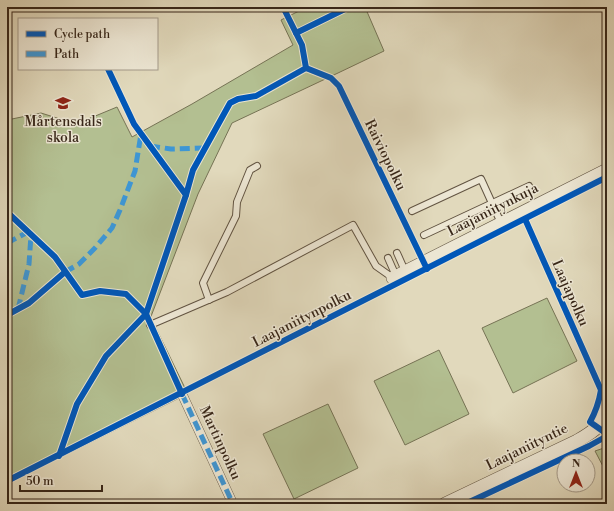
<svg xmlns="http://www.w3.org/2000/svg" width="614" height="511" viewBox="0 0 614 511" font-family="'Libre Bodoni',serif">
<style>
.green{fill:#b3bf91;stroke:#767355}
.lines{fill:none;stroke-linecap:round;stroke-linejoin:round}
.service-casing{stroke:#625442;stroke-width:8}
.pedestrian-casing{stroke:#625442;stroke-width:10}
.minor-casing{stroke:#625442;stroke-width:14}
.service{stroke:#ece6d3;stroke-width:6}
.pedestrian{stroke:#ece6d3;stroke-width:9}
.minor{stroke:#ece6d3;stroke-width:13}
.quiet{stroke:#3e96d4;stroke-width:5;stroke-dasharray:10 5;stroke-linecap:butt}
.cycleway-casing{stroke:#ece6d3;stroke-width:8}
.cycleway{stroke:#0057b8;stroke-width:6}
.labels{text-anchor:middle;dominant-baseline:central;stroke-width:3;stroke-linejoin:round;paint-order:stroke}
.poi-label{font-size:14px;fill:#382719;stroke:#ece6d3}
.street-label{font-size:14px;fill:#382719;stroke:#ece6d3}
</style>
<rect width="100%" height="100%" fill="#e1d9bc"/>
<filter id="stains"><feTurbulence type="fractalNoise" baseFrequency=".005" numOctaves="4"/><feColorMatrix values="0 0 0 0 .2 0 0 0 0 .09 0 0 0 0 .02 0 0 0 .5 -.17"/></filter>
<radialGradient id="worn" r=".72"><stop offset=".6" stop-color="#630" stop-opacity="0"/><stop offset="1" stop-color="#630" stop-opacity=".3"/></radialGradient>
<g class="green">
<polygon points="307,7 365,7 384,51 338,73 232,123 198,194 150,319 155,326 184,386 187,394 7,484 7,120 41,113 76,124 117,107 132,137 192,104 293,45 281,20"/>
<polygon points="547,298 577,361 513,393 482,328"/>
<polygon points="439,350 469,414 405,445 374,381"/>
<polygon points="328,404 358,468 294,499 263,434"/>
<polygon points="607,447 607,474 595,451"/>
</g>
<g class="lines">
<defs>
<g id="service">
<polyline points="412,211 481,179 501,223"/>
<polyline points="424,235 529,186"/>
<polyline points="397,253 405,271"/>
<polyline points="388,258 396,276"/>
<polyline points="209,300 203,283 236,216 237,202 250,170 257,166"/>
<polyline points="150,325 227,292 353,225 376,266 393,278"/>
</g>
<polyline id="pedestrian" points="182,394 233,504"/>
<g id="minor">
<polyline points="393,278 607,170"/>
<path d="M445 504 577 441C595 431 604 425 607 403"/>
</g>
</defs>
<use href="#service" class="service-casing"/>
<use href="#pedestrian" class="pedestrian-casing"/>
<use href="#minor" class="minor-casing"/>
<use href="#service" class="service"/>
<use href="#pedestrian" class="pedestrian"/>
<use href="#minor" class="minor"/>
<g class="quiet">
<polyline points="150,146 171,149 205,148"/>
<polyline points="7,243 28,232"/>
<polyline points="65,272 79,264 95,248 112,228 120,210 135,171 141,134"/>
<polyline points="18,309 29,264 31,235"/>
<polyline points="182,394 233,504"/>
</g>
<defs>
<g id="cycleway">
<polyline points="296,33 349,7"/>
<polyline points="306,68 331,78 339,86 427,269"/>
<polyline points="108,69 134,124 186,195 146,314 182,394"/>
<polyline points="186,195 193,170 230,103 238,99 256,96 306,68 302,45 283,7"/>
<polyline points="7,212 55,257 82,295 100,291 126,294 146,314 106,356 77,404 59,456"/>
<polyline points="525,219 601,390 607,395"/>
<polyline points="7,315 29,303 65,272"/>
<path d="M601 390C599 402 596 411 590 422L607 434"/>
<polyline points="7,481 607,177"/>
<polyline points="465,504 589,446 607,436"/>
</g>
</defs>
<use href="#cycleway" class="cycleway-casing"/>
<use href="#cycleway" class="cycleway"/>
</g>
<defs>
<symbol id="school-bare" viewBox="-9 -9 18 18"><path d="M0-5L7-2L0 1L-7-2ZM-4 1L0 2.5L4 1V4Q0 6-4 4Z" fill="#8f2418" stroke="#ece6d3" stroke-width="2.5" paint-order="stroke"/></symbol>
</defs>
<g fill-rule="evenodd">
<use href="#school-bare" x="52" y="92" width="22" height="22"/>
</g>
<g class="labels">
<g class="poi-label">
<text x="63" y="122">Mårtensdals<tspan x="63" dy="16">skola</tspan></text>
</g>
<g class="street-label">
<text transform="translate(385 155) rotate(64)">Raiviopolku</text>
<text transform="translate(493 210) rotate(-27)">Laajaniitynkuja</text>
<text transform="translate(570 293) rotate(66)">Laajapolku</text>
<text transform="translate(302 319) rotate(-27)">Laajaniitynpolku</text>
<text transform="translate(220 443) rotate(65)">Martinpolku</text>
<text transform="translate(527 447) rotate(-26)">Laajaniityntie</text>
</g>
</g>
<rect width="614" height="511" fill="none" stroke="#e1d9bc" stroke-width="24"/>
<rect x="8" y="8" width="598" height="495" fill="none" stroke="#382719" stroke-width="2"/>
<rect x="12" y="12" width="590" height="487" fill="none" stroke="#382719"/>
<rect x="18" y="18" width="140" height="52" fill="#ece6d3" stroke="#a49a89"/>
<rect x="26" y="31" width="20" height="6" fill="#0057b8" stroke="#a49a89"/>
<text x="54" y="38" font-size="12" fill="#382719">Cycle path</text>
<rect x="26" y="51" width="20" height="6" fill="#3e96d4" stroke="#a49a89"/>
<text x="54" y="58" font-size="12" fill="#382719">Path</text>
<g transform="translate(576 473)"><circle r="19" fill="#ece6d3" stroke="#a49a89"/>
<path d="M0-3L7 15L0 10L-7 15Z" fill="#8f2418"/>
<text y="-6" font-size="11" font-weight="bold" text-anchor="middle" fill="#382719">N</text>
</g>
<path d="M20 485v6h82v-6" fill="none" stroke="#382719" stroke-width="2"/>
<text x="26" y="485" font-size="12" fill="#382719" stroke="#ece6d3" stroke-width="3" paint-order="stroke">50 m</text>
<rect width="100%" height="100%" filter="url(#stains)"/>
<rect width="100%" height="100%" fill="url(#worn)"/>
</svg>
